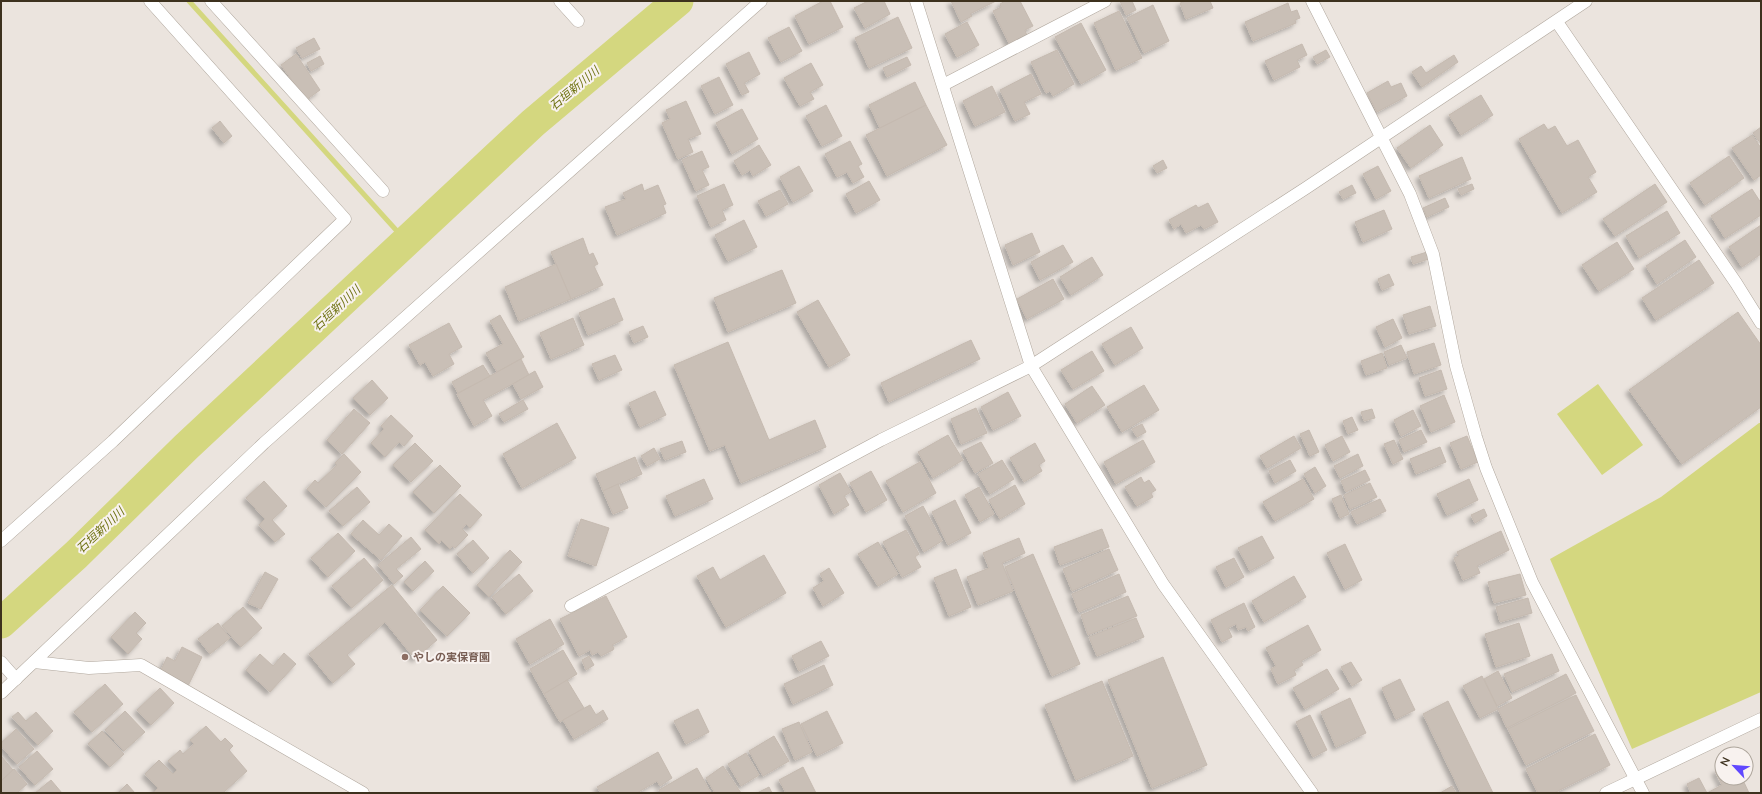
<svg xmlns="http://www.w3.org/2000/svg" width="1762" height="794" viewBox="0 0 1762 794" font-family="Mulish,'Noto Sans JP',sans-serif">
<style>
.water{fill:#d4d77f}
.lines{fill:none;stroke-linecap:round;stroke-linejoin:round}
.stream{stroke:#d4d77f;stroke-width:5}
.river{stroke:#d4d77f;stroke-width:31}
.building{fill:#c9bfb6;stroke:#c5bab0;filter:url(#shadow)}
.minor-casing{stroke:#b0a79d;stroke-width:13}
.tertiary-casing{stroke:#b0a79d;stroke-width:13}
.minor{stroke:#fff;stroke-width:12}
.tertiary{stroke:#fff;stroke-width:12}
.education-dot{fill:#8d6e63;stroke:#f8f2ef;stroke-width:1.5}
.labels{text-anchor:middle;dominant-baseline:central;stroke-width:4;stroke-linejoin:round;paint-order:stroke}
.education-label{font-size:11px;font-weight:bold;fill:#785e54;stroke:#f8f2ef;text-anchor:start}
.water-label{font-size:12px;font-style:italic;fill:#6f7312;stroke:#f8f2ef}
</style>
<defs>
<filter id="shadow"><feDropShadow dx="-3.5" dy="3.5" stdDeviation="2" flood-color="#0004"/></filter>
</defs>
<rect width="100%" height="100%" fill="#ebe4de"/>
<g class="water">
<polygon points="1598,384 1643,445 1602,475 1557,414"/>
<polygon points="1759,423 1761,423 1761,692 1632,749 1550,559 1661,497"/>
</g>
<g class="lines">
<polyline class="stream" points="189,1 406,241"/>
<polyline class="river" points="1,623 76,555 186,447 533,123 678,1"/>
</g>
<g class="building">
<polygon points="823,1 830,1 843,27 809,44 795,16"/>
<polygon points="868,1 884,1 890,14 865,28 854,8"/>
<polygon points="951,1 996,1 970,14 972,16 961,22"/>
<polygon points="1005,1 1020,1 1033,26 1025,30 1027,36 1010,45 993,11 1001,7 1000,4"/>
<polygon points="1120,1 1132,1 1136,10 1126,15"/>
<polygon points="1186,1 1210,1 1213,8 1186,19 1180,3"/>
<polygon points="1288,3 1291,12 1297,10 1300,18 1295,20 1296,23 1253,41 1245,22"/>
<polygon points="1153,5 1169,41 1144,53 1127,18"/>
<polygon points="1119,11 1142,58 1116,70 1094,23"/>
<polygon points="898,17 912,48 869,68 855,38"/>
<polygon points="967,22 979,45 957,57 945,34"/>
<polygon points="1081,23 1106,70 1081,84 1055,37"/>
<polygon points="789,27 802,51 781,62 768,38"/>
<polygon points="314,38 320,49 302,58 296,48"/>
<polygon points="1302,44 1307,55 1297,60 1300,67 1274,80 1265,61"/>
<polygon points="1057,50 1074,84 1053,96 1050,91 1046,93 1031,62"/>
<polygon points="1326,50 1330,57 1317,64 1313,57"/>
<polygon points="749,52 760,74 744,83 749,92 742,95 726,64"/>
<polygon points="296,54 320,90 306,100 281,65"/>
<polygon points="1454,55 1458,62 1422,87 1412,72 1421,66 1426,73"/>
<polygon points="320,56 324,64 311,71 307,63"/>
<polygon points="907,57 911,65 887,77 883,68"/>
<polygon points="811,63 823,85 810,92 814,99 800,106 784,78"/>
<polygon points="1031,74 1041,94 1024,102 1030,114 1015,121 1000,90"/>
<polygon points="719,77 733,105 715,114 701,86"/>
<polygon points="1388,81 1391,87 1401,83 1407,96 1377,112 1367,93"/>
<polygon points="915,82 926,105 880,128 869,105"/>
<polygon points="992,86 1005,112 975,126 963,101"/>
<polygon points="1481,95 1493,115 1461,135 1449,115"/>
<polygon points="686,101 701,134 688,139 693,152 678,159 662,123 670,119 666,110"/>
<polygon points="826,105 842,136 822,146 806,116"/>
<polygon points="926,105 947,145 887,176 866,135"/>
<polygon points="742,109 758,139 732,154 716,123"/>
<polygon points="220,121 232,136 224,143 212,128"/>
<polygon points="1544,124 1548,130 1555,126 1567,146 1578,140 1596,172 1588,177 1597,192 1562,213 1519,139"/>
<polygon points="1430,125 1443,145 1411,168 1397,148"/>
<polygon points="1761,127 1761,144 1753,133"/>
<polygon points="1752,135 1761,148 1761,175 1754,180 1732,148"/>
<polygon points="850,141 862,164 858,166 864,177 853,183 847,172 837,177 825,154"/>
<polygon points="759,145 771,165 753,176 750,170 742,175 734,161"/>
<polygon points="702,151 709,167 702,170 709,185 696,191 682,160"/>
<polygon points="1729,156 1744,178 1705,205 1690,183"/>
<polygon points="1462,157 1471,179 1429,198 1419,176"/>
<polygon points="1163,160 1167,168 1157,173 1153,166"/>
<polygon points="799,166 813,191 793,202 780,177"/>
<polygon points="1378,166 1391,191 1376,199 1363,174"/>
<polygon points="869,181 880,200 856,213 846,194"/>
<polygon points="642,184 644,191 658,185 666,204 663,205 666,213 617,235 605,207 626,199 623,193"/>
<polygon points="724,184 733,205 722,210 726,220 711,227 697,196"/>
<polygon points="1472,184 1474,189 1461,195 1458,189"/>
<polygon points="1655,184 1667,202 1615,236 1603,219"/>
<polygon points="1352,185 1356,193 1343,199 1339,192"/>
<polygon points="1752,189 1761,203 1761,215 1725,238 1711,216"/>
<polygon points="780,190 788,204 766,216 758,201"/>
<polygon points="1445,198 1449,207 1427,217 1423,208"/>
<polygon points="1208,203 1218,222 1204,229 1201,225 1186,233 1181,224 1174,229 1169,220 1196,205 1198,208"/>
<polygon points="1384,210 1392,229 1363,242 1355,222"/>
<polygon points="1667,211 1680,233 1639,258 1626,236"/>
<polygon points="744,220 757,247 728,261 715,235"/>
<polygon points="1761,225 1761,254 1742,267 1729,247"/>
<polygon points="1032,233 1040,252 1013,265 1005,245"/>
<polygon points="583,238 589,255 593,253 598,264 594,266 603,285 571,299 551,252"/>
<polygon points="1685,240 1696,257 1657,284 1646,266"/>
<polygon points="1617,242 1634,269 1599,291 1582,265"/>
<polygon points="1063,245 1073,262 1040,280 1031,262"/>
<polygon points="1427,252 1429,259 1413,264 1411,257"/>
<polygon points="1092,257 1103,275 1071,295 1060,277"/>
<polygon points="1699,260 1714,283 1656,320 1642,298"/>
<polygon points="556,264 571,299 519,321 505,287"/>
<polygon points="782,270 796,303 728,332 714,298"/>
<polygon points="1389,274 1394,285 1382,290 1378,279"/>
<polygon points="1053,279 1064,299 1027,319 1017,299"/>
<polygon points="614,298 623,320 588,335 579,313"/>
<polygon points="818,300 850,355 829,367 797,312"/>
<polygon points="1430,306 1436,326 1409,334 1403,315"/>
<polygon points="1738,312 1761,345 1761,407 1682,464 1629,390"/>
<polygon points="500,315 524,357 497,372 486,353 503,344 490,321"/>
<polygon points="573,318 584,345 551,359 540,333"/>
<polygon points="1393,319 1402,338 1385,347 1376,327"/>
<polygon points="449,323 462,347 449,354 454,364 433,376 425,362 420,365 409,345"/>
<polygon points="643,326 648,337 634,343 629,332"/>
<polygon points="1131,327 1143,348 1115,365 1102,344"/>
<polygon points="971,340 980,359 889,402 881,383"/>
<polygon points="728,342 769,440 815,420 826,447 741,483 725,445 710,451 674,365"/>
<polygon points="1434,343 1441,365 1414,374 1407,352"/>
<polygon points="1401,345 1407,358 1389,365 1384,352"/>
<polygon points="1092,351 1104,371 1073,389 1061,370"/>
<polygon points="1382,353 1387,368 1366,375 1361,361"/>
<polygon points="615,355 622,370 599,380 592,364"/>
<polygon points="521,359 529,375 483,400 492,416 474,426 457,394"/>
<polygon points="483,365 490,376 458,393 452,382"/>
<polygon points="1441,370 1447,389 1425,396 1419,378"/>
<polygon points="535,371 543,387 521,399 513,384"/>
<polygon points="372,380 388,398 370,415 353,398"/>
<polygon points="1144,385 1159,410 1122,432 1107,407"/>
<polygon points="1092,386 1105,405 1077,423 1065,404"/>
<polygon points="655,391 666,415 640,427 629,403"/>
<polygon points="1008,392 1021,416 993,430 981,407"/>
<polygon points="1444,395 1455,422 1431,432 1420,406"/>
<polygon points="523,400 528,409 504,422 499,414"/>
<polygon points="976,408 987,433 961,444 951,419"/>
<polygon points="354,409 370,423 342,454 327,440"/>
<polygon points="1372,409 1375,418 1364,421 1361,412"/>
<polygon points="1413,410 1421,426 1401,436 1394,420"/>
<polygon points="391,415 413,436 404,446 399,442 385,457 371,443 384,429 381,426"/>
<polygon points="1352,417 1358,430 1348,434 1343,421"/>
<polygon points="557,423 576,458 522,488 503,454"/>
<polygon points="1142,424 1146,432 1137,437 1132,429"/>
<polygon points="1309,430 1319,452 1310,456 1300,434"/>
<polygon points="1421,430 1427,442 1404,452 1399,440"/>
<polygon points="948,435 963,460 933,478 918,452"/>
<polygon points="1294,436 1301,448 1267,468 1260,456"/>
<polygon points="1342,436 1350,452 1333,461 1325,445"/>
<polygon points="1467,436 1478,462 1461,469 1450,443"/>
<polygon points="1143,440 1155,462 1116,484 1104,462"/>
<polygon points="1394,440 1403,459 1393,464 1384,444"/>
<polygon points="682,441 686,452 665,460 660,449"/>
<polygon points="981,442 993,463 975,473 963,451"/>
<polygon points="415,443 433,461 411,482 393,465"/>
<polygon points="1035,443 1045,461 1039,465 1042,471 1024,482 1010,458"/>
<polygon points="1440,447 1446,462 1416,474 1410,459"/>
<polygon points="654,448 660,459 647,466 641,456"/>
<polygon points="344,454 361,472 326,507 307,489 315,480 318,483 337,465 335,463"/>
<polygon points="1358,454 1363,466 1340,478 1334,466"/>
<polygon points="635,457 642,474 603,491 596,474"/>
<polygon points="1002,460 1014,479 990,494 978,474"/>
<polygon points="1290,460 1296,471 1275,483 1269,471"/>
<polygon points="920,462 936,493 903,512 886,481"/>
<polygon points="440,465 461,486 434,513 413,492"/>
<polygon points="1315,467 1326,486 1315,493 1304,474"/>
<polygon points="1365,470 1370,480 1346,492 1341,481"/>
<polygon points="871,471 887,500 866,512 850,483"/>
<polygon points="840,473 851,492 844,496 849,505 834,514 819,485"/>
<polygon points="1141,477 1144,483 1149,480 1156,490 1151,493 1153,497 1137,506 1125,487"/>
<polygon points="704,479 713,499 675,516 666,496"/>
<polygon points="1303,479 1314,499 1275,521 1263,502"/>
<polygon points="1469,479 1478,500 1447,515 1437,494"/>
<polygon points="264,481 287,506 272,520 285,534 275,542 259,525 265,519 246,498"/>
<polygon points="1370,483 1377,497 1350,509 1344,495"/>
<polygon points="618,484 628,508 613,514 603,491"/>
<polygon points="1015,485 1025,504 1000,519 989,500"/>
<polygon points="357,487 370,502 343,526 329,511"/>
<polygon points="979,487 994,514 980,522 965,495"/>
<polygon points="460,494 482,515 470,528 466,524 462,529 468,535 455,548 452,546 450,549 441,540 439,544 425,530"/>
<polygon points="1341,495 1349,514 1340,518 1332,499"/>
<polygon points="1380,499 1386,511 1357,524 1351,512"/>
<polygon points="955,500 971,533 948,545 932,512"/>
<polygon points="923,506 942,541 924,552 905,516"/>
<polygon points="1484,509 1487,516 1475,523 1471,515"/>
<polygon points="581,519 609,528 596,566 568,556"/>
<polygon points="363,520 379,535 389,524 402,536 381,560 351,534"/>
<polygon points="1102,529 1109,547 1060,565 1054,547"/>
<polygon points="906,530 919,554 915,557 921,567 902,577 883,542"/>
<polygon points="1501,531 1509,550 1477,566 1480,573 1463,580 1454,558 1459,556 1457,552"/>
<polygon points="338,533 355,551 328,577 311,558"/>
<polygon points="1262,536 1274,558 1250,571 1238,548"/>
<polygon points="411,537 421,549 396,569 403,576 394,584 378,565"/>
<polygon points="1019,538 1025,553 1002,563 1013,591 978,605 967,577 989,568 983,553"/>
<polygon points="473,540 489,558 473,573 457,554"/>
<polygon points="878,542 898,574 878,586 858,554"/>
<polygon points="1345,544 1362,580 1345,589 1327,553"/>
<polygon points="1109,549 1118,570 1072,591 1063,569"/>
<polygon points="510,550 522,562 489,597 477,585"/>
<polygon points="1033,554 1080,664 1052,676 1005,567"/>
<polygon points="764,555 786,593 726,627 697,576 713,567 720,580"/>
<polygon points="364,558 383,580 352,608 332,586"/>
<polygon points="1234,558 1244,577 1226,587 1216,567"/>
<polygon points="425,561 434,571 413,591 404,582"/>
<polygon points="829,568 844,593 823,606 813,588 824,581 820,574"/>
<polygon points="956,569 971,607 949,616 934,578"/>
<polygon points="265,572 278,579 261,609 248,603"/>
<polygon points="519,574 533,591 506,614 492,597"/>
<polygon points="1119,574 1126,592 1079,612 1072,594"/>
<polygon points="1520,574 1526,595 1494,603 1488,582"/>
<polygon points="1294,576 1306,597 1264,622 1252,601"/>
<polygon points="392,585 437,640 415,659 385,622 347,655 355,664 333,683 309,654"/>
<polygon points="443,586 470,613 447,636 420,610"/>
<polygon points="606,596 627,637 612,645 614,648 613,650 601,656 598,652 592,655 590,650 579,656 560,619"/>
<polygon points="1128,596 1137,616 1088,635 1081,615"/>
<polygon points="1528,598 1532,613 1500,622 1496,607"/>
<polygon points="1244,603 1255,627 1248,631 1246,627 1238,630 1236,624 1228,628 1232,637 1222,642 1211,620"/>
<polygon points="243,607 262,628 241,647 222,626"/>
<polygon points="135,612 146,623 136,633 142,639 128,654 111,637"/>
<polygon points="1136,618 1144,637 1097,656 1089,637"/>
<polygon points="550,619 564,644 530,664 516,639"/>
<polygon points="218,623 230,638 210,654 198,639"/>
<polygon points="1519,623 1530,656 1496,667 1485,634"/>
<polygon points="1308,625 1321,650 1301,661 1303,665 1294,670 1296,675 1278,684 1271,669 1276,666 1266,648"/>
<polygon points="821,641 829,656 799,671 792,656"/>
<polygon points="182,647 202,657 188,686 160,672 167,657 175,661"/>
<polygon points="563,650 577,674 544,694 530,669"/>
<polygon points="284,653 296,664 270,692 246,670 260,654 273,666"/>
<polygon points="1552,654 1559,671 1512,692 1504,674"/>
<polygon points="589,656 594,665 586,670 582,660"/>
<polygon points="1163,657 1207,765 1152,788 1108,680"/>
<polygon points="1351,662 1362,680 1352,686 1341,667"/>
<polygon points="824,665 833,685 793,704 784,684"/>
<polygon points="1327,669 1339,689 1305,709 1293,688"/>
<polygon points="1498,671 1512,698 1497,706 1484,679"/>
<polygon points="1566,674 1576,693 1507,728 1498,709"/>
<polygon points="1482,676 1498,709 1480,718 1463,686"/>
<polygon points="1400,679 1415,710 1396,719 1382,688"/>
<polygon points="567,680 584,708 560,722 544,694"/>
<polygon points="1102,681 1133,756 1076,780 1045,705"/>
<polygon points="105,684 123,704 92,732 74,712"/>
<polygon points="160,688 174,703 151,725 137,710"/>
<polygon points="1576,695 1594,731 1526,765 1508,729"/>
<polygon points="1350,698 1366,733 1336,747 1321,712"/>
<polygon points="1448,701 1493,793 1461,793 1423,714"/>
<polygon points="590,705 596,715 603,710 608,719 574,739 563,720"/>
<polygon points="698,709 709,732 686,744 674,721"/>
<polygon points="125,711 145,732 124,751 105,730"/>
<polygon points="827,711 843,743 817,756 801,724"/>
<polygon points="18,712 26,721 36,712 53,731 38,745 12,717"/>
<polygon points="1310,715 1327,750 1313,757 1296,722"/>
<polygon points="799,722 812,752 795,760 782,729"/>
<polygon points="206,726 221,742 225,738 233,746 229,750 247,771 223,793 153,793 158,788 145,774 159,760 173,774 177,770 168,761 180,750 183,754 194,744 190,740"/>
<polygon points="16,729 34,749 17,764 1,746 1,743"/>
<polygon points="102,731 124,754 110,767 88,744"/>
<polygon points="1595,734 1610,765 1554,793 1538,793 1526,769"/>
<polygon points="774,736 789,761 763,776 749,751"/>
<polygon points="37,751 53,769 35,785 19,767"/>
<polygon points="658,752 672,778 660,786 657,781 637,793 601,793 597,787"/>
<polygon points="746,753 759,775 741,786 728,764"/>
<polygon points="2,757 13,770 1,781 1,758"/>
<polygon points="723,766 741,793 715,793 706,778"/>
<polygon points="803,767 816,793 786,793 779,780"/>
<polygon points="697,768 711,793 660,793 659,790"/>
<polygon points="1722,768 1722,778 1742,778 1749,793 1707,793 1722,785 1715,771"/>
<polygon points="14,769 27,784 17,793 1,793 1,781"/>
<polygon points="1699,778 1707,793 1691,793 1687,784"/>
<polygon points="51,780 62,793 35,793"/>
<polygon points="127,784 135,793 118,793"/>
<polygon points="1452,786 1456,793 1440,793"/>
<polygon points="769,787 772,793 757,793"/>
</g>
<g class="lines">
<defs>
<g id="minor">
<polyline points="211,1 383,191"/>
<polyline points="560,1 578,21"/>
<polyline points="1312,1 1410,194 1433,254 1456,366 1476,437 1486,468 1532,582 1643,793"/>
<polyline points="1557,22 1736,283 1761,323"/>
<polyline points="943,85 1105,1"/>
<polyline points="1,541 113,441 345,219 150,1"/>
<polyline points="571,606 881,440 1031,366 1306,188 1586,1"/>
<polyline points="1,662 16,679"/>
<polyline points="34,662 89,668 141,665 363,793"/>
</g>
<g id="tertiary">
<polyline points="916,1 1031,366 1163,584 1312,793"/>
<polyline points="1,693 264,443 761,1"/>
<polyline points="1606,793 1761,719"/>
</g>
</defs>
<use href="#minor" class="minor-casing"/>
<use href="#tertiary" class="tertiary-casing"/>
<use href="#minor" class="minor"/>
<use href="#tertiary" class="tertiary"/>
</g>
<circle class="education-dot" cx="405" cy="657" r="4"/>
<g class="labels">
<g class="education-label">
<text x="413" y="657">やしの実保育園</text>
</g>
<g class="water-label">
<text transform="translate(574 88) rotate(-40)">石垣新川川</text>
<text transform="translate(336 308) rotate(-43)">石垣新川川</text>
<text transform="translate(100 530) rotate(-43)">石垣新川川</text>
</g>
</g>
<rect width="1762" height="794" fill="none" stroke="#3d311e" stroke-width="4"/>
<g transform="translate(1734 766) rotate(296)"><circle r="19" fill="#f8f2ef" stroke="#ada59b"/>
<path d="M0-3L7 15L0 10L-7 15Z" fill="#6048ff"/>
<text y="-6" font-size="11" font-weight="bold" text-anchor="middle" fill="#3d311e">N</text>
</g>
</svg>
